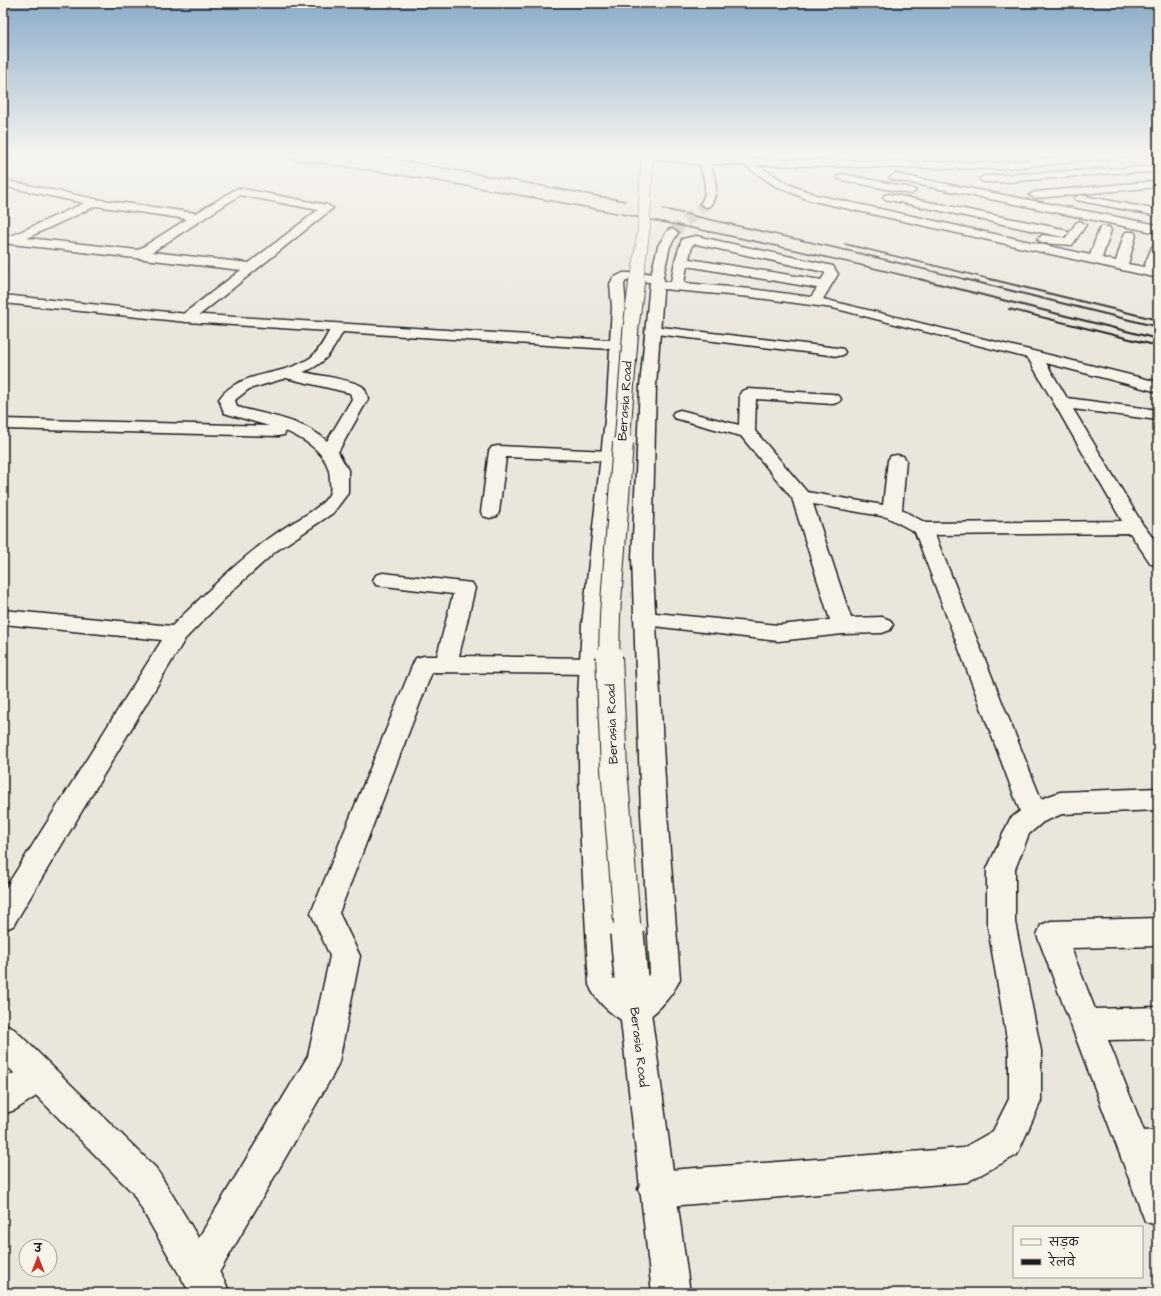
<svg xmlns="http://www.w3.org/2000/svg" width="1161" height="1296" viewBox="0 0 1161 1296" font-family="'Architects Daughter','Playpen Sans Deva',sans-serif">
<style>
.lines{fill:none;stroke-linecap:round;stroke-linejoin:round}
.minor-tunnel{stroke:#c1beb6;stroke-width:12;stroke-dasharray:12 5.5;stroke-linecap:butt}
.minor-casing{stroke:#1c1c1c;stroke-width:3}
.tertiary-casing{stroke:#1c1c1c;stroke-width:3}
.primary-casing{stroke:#1c1c1c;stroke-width:3}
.minor{fill:#f7f3e8;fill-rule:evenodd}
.tertiary{fill:#f7f3e8;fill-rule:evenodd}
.primary{fill:#f7f3e8;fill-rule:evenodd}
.rail-far1{stroke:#1c1c1c;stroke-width:1.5}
.rail{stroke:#1c1c1c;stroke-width:2}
.primary-bridge-far4-casing{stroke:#1c1c1c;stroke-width:13;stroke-linecap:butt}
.primary-bridge-far3-casing{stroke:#1c1c1c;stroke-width:17;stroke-linecap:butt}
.primary-bridge-far2-casing{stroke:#1c1c1c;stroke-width:22;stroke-linecap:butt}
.primary-bridge-far1-casing{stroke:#1c1c1c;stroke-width:28;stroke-linecap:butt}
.primary-bridge-casing{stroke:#1c1c1c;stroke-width:36;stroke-linecap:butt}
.primary-bridge-far4{stroke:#f7f3e8;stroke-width:12}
.primary-bridge-far3{stroke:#f7f3e8;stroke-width:15}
.primary-bridge-far2{stroke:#f7f3e8;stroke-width:20}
.primary-bridge-far1{stroke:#f7f3e8;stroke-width:26}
.primary-bridge{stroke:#f7f3e8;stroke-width:33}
.labels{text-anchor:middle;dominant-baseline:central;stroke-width:3;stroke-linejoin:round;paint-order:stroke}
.street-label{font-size:13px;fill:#1c1c1c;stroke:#f7f3e8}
</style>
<rect width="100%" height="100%" fill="#eae6dc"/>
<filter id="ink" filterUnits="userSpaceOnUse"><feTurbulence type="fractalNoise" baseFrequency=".025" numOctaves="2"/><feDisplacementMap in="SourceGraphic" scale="8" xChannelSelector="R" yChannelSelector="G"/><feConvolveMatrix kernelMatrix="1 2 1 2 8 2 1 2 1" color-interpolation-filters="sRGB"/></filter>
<g filter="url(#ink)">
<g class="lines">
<polyline class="minor-tunnel" points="672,233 706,204"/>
<defs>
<g id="minor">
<path d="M654 154 705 158 998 163 1088 154H1127L1122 157 998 169 757 165 790 185 816 195 1090 255 1099 230 1101 227H1109L1111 230 1102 258 1116 261 1124 235 1126 232H1134L1136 235 1128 264 1144 267 1152 247 1158 243V265L1156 270H1158V278L809 200 774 185 744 165 711 164C715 181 720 191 710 206L706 207 700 204C710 190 703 179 700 164 685 163 670 162 654 158Z"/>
<polygon points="1158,166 1158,172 1114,173 1006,182 984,182 979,179 984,176"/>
<polygon points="842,174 911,188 916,191 911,194 838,179 837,177"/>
<polygon points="895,174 1158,225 1158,233 891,179 890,177"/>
<path d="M3 180 95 199 196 213 238 188 327 205 333 208 192 321H182L180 318 182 315 241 270 3 243V235L11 236 84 203 3 186ZM240 195 318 210 249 263 152 252ZM96 206 187 219 138 250 27 238Z"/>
<polygon points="1158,181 1158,187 1035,198 1029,195 1035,192"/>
<polygon points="889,194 1063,229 1069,233 1063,237 885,199 883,197 885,195"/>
<polygon points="1080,195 1158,210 1158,216 1076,200 1074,198"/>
<polygon points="1080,221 1086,225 1072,245 1043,243 1037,239 1043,235 1066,238 1076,223"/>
<path d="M672 229 678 233 670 246 662 281 671 282 675 261 682 239 696 236 833 266 838 274 823 299 1158 382V392L1046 363 1067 398 1158 410V420L1073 409 1143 525 1158 545V565L1151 564 1130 533 935 535 1041 799 1060 792 1158 788V810L1062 814 1043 822 1029 834 1015 869V922L1041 1051V1101L1017 1155 967 1182 656 1207 644 1201 638 1189 644 1177 656 1171 963 1148 993 1131 1009 1099V1051L987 922V869L1010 819 1020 811 915 532 887 517 813 504 851 618 882 617 890 620 893 625 890 630 882 633 843 634 778 641 637 624 634 619 637 614 645 612 778 625 830 620 792 498 741 436 674 418 672 415 674 412 680 410 739 425 740 394 742 391 748 389 833 394 839 396 841 399 839 402 833 404 756 399 755 431 807 492 883 505 888 460 891 456 897 455 903 456 906 460 902 510 926 523 1122 521 1028 358 833 308 751 297 652 288 650 285 653 282 650 279 658 246 668 230ZM696 244 824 272 825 274 821 280 689 259 692 245ZM687 266 817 288 811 297 751 289 684 283Z"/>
<path d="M338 324 343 325 345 328C334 348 326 365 303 372 316 375 355 380 363 387 366 390 367 395 368 399L338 452 348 470V493L333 513 276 551 235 588 185 639 13 926 3 930V892L162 640 3 624V610L172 626C209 590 244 554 287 526 299 519 326 505 330 492 331 489 330 483 330 480 330 454 307 441 286 431L284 435 278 436 3 429V419L269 426 224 413 219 399C239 370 283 377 310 358 321 350 326 335 333 325ZM286 378 350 393 352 399 327 441C304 420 267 415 237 407L235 400 249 389Z"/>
<polygon points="653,326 838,348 843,349 845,352 843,355 838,356 648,333 646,330 648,327"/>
<polygon points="498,446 609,451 615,452 618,456 615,460 609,461 506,457 499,512 497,516 490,518 483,516 481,512 489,451 492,447"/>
<polygon points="383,573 472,583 475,588 459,656 591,658 599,660 602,666 599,672 591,674 432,672 339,913 360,956 339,1062 334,1073 212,1285 199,1291 186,1285 180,1272 186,1259 308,1056 330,956 311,913 413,664 416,658 424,656 437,656 453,594 376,585 373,580 376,575"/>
<polygon points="1158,918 1158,946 1071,948 1095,1009 1158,1007 1158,1039 1108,1040 1144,1131 1158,1130 1158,1226 1145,1221 1037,935 1041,925 1051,921"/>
<polygon points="39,1060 50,1065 55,1076 50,1087 15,1110 3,1114 3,1079"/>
</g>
<g id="tertiary">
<path d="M625 154H666C659 161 631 160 625 154Z"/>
<path d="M623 273H647L662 276 664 279 656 386 652 558 667 813 680 979C672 997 652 1019 634 1026 616 1019 596 1003 589 985L580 826 578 696 582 625 607 402 610 349 187 322 3 303V295L187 314 610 340 612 308 610 284 613 278ZM626 281 650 282 640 386 632 558 641 813 650 973 633 990 618 978 606 826 602 696 604 625 623 402 626 308 624 284Z"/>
<polygon points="3,1024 14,1029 156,1168 224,1280 230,1293 190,1293 132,1192 3,1062"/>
</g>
<polygon id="primary" points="631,962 642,967 646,977 690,1293 652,1293 616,977 620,967"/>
</defs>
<use href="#minor" class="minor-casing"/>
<use href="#tertiary" class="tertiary-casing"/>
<use href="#primary" class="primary-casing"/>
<use href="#minor" class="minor"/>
<use href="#tertiary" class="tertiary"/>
<use href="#primary" class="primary"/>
<g class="rail-far1">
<path d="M254 154C479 184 702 226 923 280"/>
<polyline points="367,154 625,201"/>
<polyline points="663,209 854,252 968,280"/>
<polyline points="845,244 994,280"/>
</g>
<g class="rail">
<polyline points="919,279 1158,339"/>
<polyline points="964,279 1158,327"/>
<polyline points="990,279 1158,320"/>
<polyline points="1009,309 1158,346"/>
</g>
<defs>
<polyline id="primary-bridge-far4" points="637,280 644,227 647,154"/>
<polyline id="primary-bridge-far3" points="622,444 631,327 637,279"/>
<polyline id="primary-bridge-far2" points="609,657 610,615 623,443"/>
<polyline id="primary-bridge-far1" points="609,656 614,769 628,934"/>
<polyline id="primary-bridge" points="627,933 631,977"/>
</defs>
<use href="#primary-bridge-far4" class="primary-bridge-far4-casing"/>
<use href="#primary-bridge-far3" class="primary-bridge-far3-casing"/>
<use href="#primary-bridge-far2" class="primary-bridge-far2-casing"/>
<use href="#primary-bridge-far1" class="primary-bridge-far1-casing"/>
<use href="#primary-bridge" class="primary-bridge-casing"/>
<use href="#primary-bridge-far4" class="primary-bridge-far4"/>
<use href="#primary-bridge-far3" class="primary-bridge-far3"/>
<use href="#primary-bridge-far2" class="primary-bridge-far2"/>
<use href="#primary-bridge-far1" class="primary-bridge-far1"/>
<use href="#primary-bridge" class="primary-bridge"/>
</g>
</g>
<linearGradient id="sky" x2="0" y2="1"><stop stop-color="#8cacc9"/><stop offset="0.46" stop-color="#f6f4ef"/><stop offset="1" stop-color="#f6f4ef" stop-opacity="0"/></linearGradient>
<rect width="1161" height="336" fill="url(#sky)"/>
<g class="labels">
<g class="street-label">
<text transform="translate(625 401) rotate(-86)">Berasia Road</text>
<text transform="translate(612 724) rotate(-92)">Berasia Road</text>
<text transform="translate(639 1047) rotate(83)">Berasia Road</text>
</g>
</g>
<rect width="1161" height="1296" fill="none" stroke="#f7f3e8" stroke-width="16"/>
<rect x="8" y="8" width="1145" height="1280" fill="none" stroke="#1c1c1c" stroke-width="1.5" filter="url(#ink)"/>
<rect x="1013" y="1226" width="130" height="52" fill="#f7f3e8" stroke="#9f9d96"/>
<rect x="1021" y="1239" width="20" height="6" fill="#f7f3e8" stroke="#9f9d96"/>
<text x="1049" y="1246" font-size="12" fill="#1c1c1c">सड़क</text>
<rect x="1021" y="1259" width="20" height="6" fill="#1c1c1c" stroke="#9f9d96"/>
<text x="1049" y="1266" font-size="12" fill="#1c1c1c">रेलवे</text>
<g transform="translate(38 1258)"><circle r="19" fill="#f7f3e8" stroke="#9f9d96"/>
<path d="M0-3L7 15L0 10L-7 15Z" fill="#c8321e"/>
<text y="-6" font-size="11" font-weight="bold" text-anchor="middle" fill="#1c1c1c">उ</text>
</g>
</svg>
